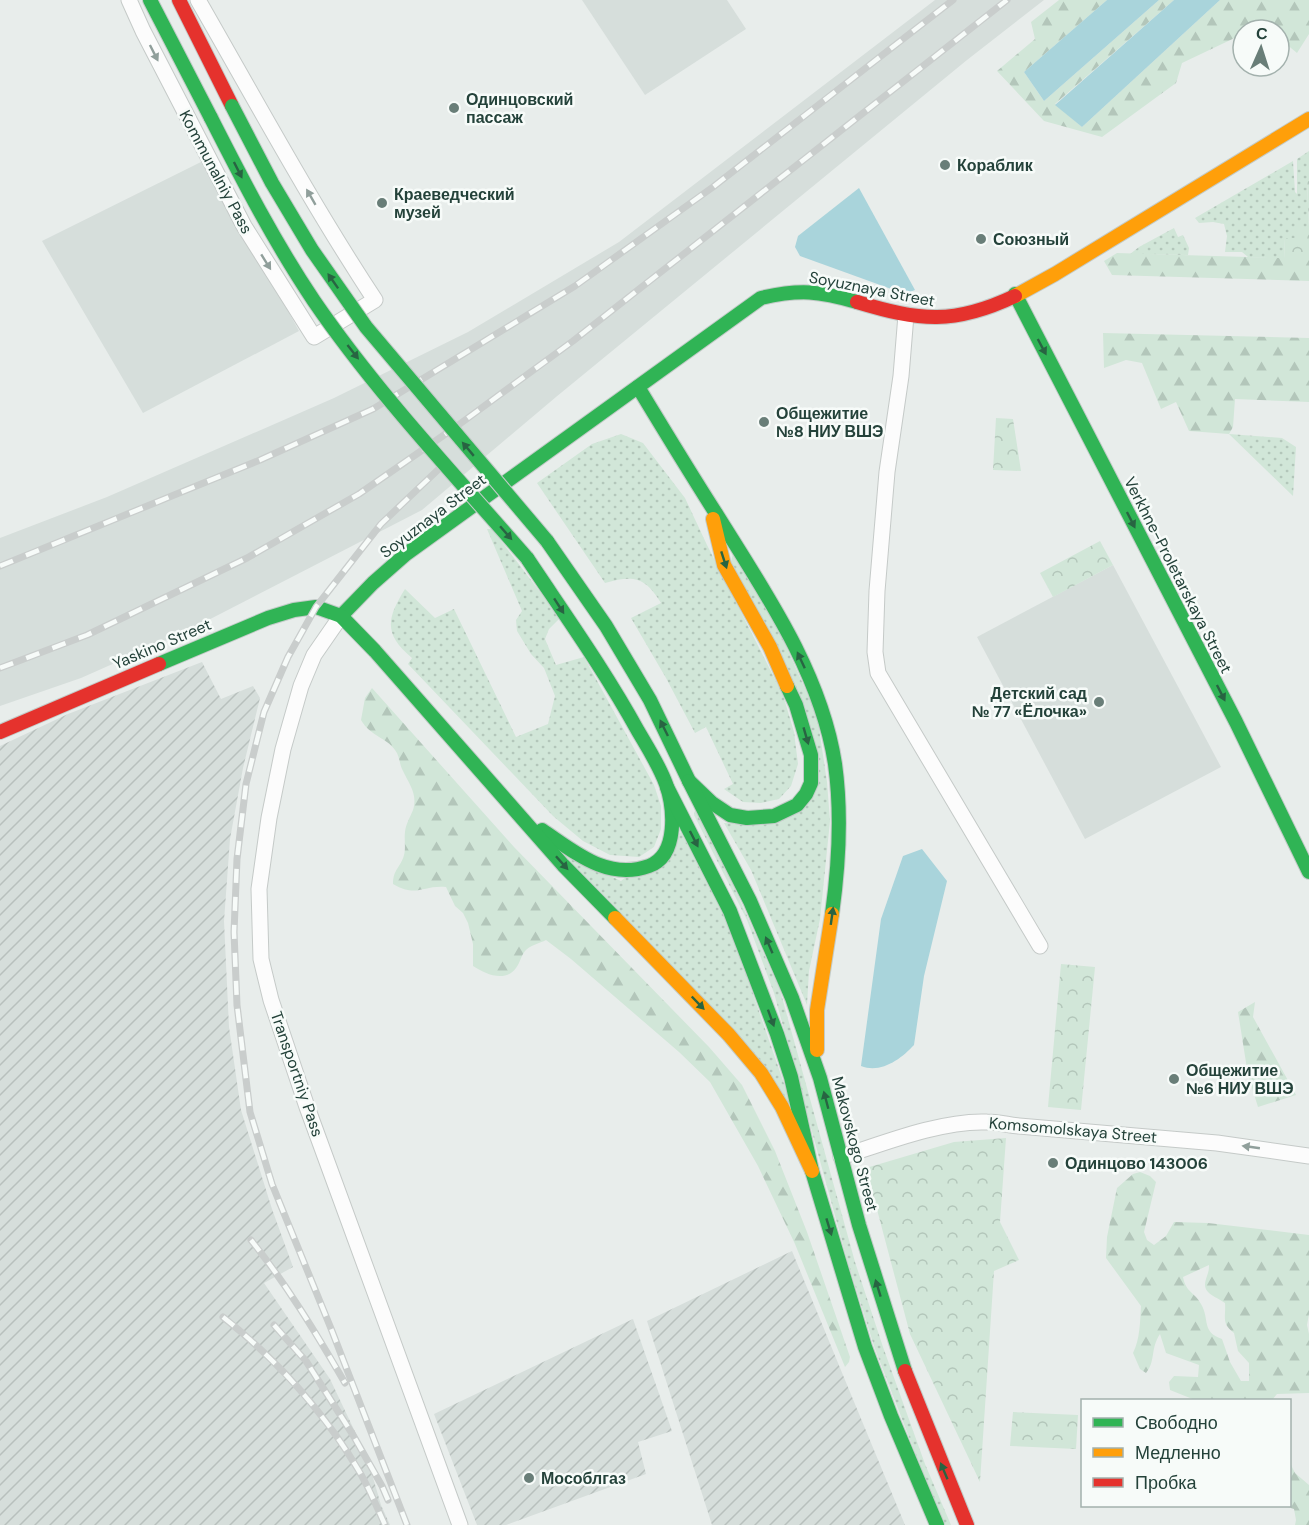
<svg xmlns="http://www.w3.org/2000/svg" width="1309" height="1525" viewBox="0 0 1309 1525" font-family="'DM Sans',sans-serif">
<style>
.built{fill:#d6dedb}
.industrial{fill:url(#industrial-furrows)}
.grass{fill:url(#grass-dots)}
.forest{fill:url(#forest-firs);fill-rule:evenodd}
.park{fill:url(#park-crowns)}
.water{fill:#a9d4db}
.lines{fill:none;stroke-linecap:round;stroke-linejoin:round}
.street-casing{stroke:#c5cac8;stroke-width:17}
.fast-casing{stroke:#c3cbc8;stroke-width:16}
.slow-casing{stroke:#c3cbc8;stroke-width:16}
.jam-casing{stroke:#c3cbc8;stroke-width:16}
.street{stroke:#fcfcfc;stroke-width:15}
.fast{stroke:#30b455;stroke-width:14}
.slow{stroke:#ff9f0a;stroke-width:14}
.jam{stroke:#e5322d;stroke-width:14}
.rail-casing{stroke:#c9cdcc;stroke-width:7}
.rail{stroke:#f7fbf9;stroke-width:4.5;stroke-dasharray:14;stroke-linecap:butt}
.fast-bridge-casing{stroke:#c3cbc8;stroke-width:16;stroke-linecap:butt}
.fast-bridge{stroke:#30b455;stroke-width:14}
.oneway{fill:#909f9b}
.oneway2{fill:#286442}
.poi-dot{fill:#697e78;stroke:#f7fbf9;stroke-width:2}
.labels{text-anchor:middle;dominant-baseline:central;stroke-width:5;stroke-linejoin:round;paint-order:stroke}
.poi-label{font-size:16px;font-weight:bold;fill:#24423a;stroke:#f7fbf9;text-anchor:start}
.street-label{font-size:16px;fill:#24423a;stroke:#f7fbf9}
</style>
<defs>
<pattern id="industrial-furrows" width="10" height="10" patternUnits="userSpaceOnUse" patternTransform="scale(1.5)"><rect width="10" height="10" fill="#d6dedb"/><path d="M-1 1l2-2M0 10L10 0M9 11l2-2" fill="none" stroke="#b8c0bd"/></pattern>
<pattern id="grass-dots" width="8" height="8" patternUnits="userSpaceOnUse" patternTransform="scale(1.5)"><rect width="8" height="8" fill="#d1e6d8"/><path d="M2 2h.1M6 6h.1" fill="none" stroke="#b3c6ba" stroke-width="1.8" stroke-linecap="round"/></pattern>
<pattern id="forest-firs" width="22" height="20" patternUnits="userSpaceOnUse" patternTransform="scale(1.5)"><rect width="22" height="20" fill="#d1e6d8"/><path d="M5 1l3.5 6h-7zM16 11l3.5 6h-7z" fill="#b3c6ba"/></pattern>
<pattern id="park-crowns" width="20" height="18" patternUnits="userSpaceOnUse" patternTransform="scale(1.5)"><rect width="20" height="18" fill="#d1e6d8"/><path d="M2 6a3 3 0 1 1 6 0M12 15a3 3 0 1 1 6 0" fill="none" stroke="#b3c6ba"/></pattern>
</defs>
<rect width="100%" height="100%" fill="#e8edeb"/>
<g class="built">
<polygon points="582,0 727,0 746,29 645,95"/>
<polygon points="935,0 1044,0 967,60 556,397 422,510 187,631 81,678 0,706 0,538 107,497 334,398 468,332 619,242"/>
<polygon points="205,160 299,331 143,413 42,241"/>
<polygon points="1113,565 1221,767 1085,839 977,637"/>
</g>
<g class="industrial">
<polygon points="202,662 221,699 253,686 260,698 243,768 230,839 224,921 229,1027 241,1110 272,1209 293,1267 264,1283 330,1379 367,1457 381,1505 390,1525 0,1525 0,746 68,714"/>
<polygon points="792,1251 845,1380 905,1525 712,1525 647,1321"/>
<polygon points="633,1319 672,1431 638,1442 646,1474 506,1525 477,1525 434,1414"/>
</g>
<g class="grass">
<polygon points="1309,151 1309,181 1307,181 1309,227 1297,238 1285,238 1284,259 1248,257 1242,252 1225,252 1227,236 1224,224 1213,222 1199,223 1195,218 1293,161 1295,192 1297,194 1297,159"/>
<polygon points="1174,228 1178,237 1183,235 1189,248 1188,255 1130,254 1139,247"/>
<path d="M621 434 643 443 685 498 707 545 783 695 794 732 798 764 791 786 779 799 761 803 743 802 724 789 733 784 706 727 695 733 666 678 631 618 661 603C645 577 634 575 605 583L537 483 592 444Z"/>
<polygon points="1229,434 1282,438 1296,447 1293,496"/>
<path d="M487 529H492L560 618 549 629 545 639 556 665 584 657 654 785 661 806V829L654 847 639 857 610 855 583 841 553 816 408 664 412 658C383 634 387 618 405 589L435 618 454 609 516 737 548 724 555 696 544 668 531 654 517 631 516 620 522 611Z"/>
<polygon points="733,554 771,613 817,715 827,782 830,821 820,919 809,971 807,1005 751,870 724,823 774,822 818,778 730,565"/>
<polygon points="695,810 700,810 780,990 855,1262 883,1347 925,1464 951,1525 943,1525 875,1349 848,1263 774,993 747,920 694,815"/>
<polygon points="681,832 726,916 797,1121 563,854 621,881"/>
</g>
<g class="forest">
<polygon points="1059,0 1107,0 1024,72 1044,101 1159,0 1174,0 1055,104 1082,127 1220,0 1309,0 1309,34 1297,53 1279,38 1279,30 1271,30 1264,24 1252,30 1243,30 1243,34 1182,63 1176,83 1102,137 1044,121 997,71 1035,39 1031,22"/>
<polygon points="1117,253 1309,259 1309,281 1112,275 1104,261"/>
<polygon points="1103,333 1309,338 1309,402 1235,399 1233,427 1229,434 1189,431 1176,402 1161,409 1142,363 1126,360 1104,368"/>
<path d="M372 688 514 847 709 1047 742 1085 775 1151 807 1232 850 1357 849 1362 845 1367 795 1244 758 1166 710 1082 679 1052 571 959 546 940C540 943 529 946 525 951 521 956 520 963 516 968 505 983 485 974 473 966V944L468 923 463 913 455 906 446 887C422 885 417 898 393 884 393 869 401 867 404 855 406 848 404 839 405 832 406 823 410 818 413 810 418 794 409 784 403 771 399 764 400 756 395 750 386 737 371 737 361 720L365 698Z"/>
<polygon points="1255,1002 1253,1017 1296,1095 1258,1107 1248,1075 1238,1012"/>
<path d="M1140 1172 1150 1176 1156 1182 1144 1232 1147 1240 1154 1245 1166 1236 1174 1222 1208 1223 1309 1235V1314L1307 1325 1309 1334V1393L1277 1394 1272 1400H1195L1170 1390 1169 1382 1174 1376 1198 1377 1199 1365 1166 1353 1160 1334C1150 1349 1156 1361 1146 1373L1140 1369 1133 1353C1140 1339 1140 1322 1141 1306L1106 1258 1107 1237 1117 1188 1133 1174ZM1209 1265C1209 1271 1208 1273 1206 1279 1201 1294 1216 1296 1225 1303 1226 1318 1221 1323 1234 1333L1238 1351 1249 1363V1381H1241L1230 1362 1222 1339C1201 1332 1210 1319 1201 1304 1195 1292 1186 1293 1183 1277Z"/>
<polygon points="1290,1463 1295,1473 1309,1485 1309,1525 1295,1525 1296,1520 1294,1509 1284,1506 1290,1506"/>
</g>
<g class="park">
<polygon points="1307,181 1309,181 1309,259 1284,259 1285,238 1296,238 1296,228 1309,227"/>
<polygon points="996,418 1013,419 1021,471 993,470"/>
<polygon points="1100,541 1113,565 1053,597 1040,573"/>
<polygon points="1061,964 1095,967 1081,1110 1048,1107"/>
<polygon points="1006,1138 1000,1222 1019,1260 994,1271 980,1482 910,1334 866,1168 954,1142"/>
<polygon points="1013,1412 1078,1415 1076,1449 1010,1446"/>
</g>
<g class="water">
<polygon points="1107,0 1159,0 1044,101 1024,72"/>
<polygon points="1174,0 1220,0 1082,127 1055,105"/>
<polygon points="859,188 915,290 905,294 800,256 795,247 798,236"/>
<path d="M922 849 947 881 924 976 914 1045C901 1059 881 1074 861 1066L881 919 903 856Z"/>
</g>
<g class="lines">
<defs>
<g id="street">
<path d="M129 0 143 31 244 226 314 337 375 300C311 203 256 101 198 0"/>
<polyline points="906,315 901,376 887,472 877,591 875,652 878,673 1040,946"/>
<polyline points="341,616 314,655 301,686 283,749 269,818 259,889 261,959 271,1000 307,1107 460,1525"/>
<path d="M841 1157C884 1143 942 1120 987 1122 997 1122 1009 1125 1019 1126L1217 1143 1309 1156"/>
</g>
<g id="fast">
<polyline points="150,0 211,118"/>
<polyline points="1015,294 1236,722 1309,872"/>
<path d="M638 387C664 430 690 473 717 515 765 592 821 673 835 764 842 814 839 864 832 914"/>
<polyline points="547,541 606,626 650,700 689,781 712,803 730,815 747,818 774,816 797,805 806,794 811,783 811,755 796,705 787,686"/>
<path d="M527 558C565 615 605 671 638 731 648 748 659 765 666 784 674 807 679 855 649 866 607 881 575 852 542 830"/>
<path d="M341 616 373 583 406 554 761 298C800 289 819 291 857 302"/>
<polyline points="159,664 268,618 294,610 316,607 341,616 375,651 563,865 615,918"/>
<polyline points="689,781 750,901 792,998 820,1078 859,1225 905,1371"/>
<polyline points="667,787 730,911 777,1034 791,1077 812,1171 865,1347 891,1416 937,1525"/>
</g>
<g id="slow">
<polyline points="1015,296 1055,274 1309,119"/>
<polyline points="713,519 724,565 770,647 787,686"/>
<polyline points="615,918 729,1035 761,1073 782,1107 812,1171"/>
<polyline points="817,1050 817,1010 832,914"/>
</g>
<g id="jam">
<polyline points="179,0 232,106"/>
<path d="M857 302C920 321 954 325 1015 296"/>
<polyline points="0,732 159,664"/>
<polyline points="905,1371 967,1525"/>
</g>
</defs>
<use href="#street" class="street-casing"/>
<use href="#fast" class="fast-casing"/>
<use href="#slow" class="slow-casing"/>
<use href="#jam" class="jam-casing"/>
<use href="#street" class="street"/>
<use href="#fast" class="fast"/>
<use href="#slow" class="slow"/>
<use href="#jam" class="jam"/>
<defs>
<g id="rail">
<polyline points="0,566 260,460 373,409 575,286 713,187 953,0"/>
<polyline points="0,668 87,635 247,558 359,494 457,426 573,341 1007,0"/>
<path d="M251 1240C287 1285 316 1333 345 1383"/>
<path d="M223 1317C277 1360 324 1412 359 1471 369 1488 377 1507 385 1525"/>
<polyline points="274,1325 306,1361 353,1435 382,1486 388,1500"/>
<polyline points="407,1525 332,1331 272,1184 250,1112 237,1005 234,932 237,859 246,784 264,712 288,657 316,607 381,524 443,465"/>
</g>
</defs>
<use href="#rail" class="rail-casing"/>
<use href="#rail" class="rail"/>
<defs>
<g id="fast-bridge">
<polyline points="232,106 272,183 312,250 366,327 547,541"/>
<path d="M211 118C243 181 275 243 314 301 377 393 454 474 527 558"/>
</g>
</defs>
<use href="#fast-bridge" class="fast-bridge-casing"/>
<use href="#fast-bridge" class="fast-bridge"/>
</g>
<defs><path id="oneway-solid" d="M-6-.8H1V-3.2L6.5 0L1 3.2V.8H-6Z" transform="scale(1.5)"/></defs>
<g class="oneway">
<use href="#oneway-solid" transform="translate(154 53) rotate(63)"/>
<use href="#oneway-solid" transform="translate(311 197) rotate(-120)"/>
<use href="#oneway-solid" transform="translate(266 262) rotate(58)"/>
<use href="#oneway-solid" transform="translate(1251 1147) rotate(-172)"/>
</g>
<g class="oneway2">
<use href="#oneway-solid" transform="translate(238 170) rotate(63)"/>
<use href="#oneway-solid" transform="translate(333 281) rotate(-125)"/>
<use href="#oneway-solid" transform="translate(1042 347) rotate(62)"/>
<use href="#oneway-solid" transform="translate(353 352) rotate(52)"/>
<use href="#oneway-solid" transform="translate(468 449) rotate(-130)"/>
<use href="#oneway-solid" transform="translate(1131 520) rotate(63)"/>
<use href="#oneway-solid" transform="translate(506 533) rotate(49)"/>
<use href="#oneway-solid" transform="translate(724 560) rotate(72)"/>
<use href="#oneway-solid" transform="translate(559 606) rotate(57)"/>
<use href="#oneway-solid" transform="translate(801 660) rotate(-115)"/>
<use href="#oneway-solid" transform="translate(1221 693) rotate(63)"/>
<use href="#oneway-solid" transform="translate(664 728) rotate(-116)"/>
<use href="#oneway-solid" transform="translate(806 736) rotate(74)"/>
<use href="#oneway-solid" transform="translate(694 839) rotate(63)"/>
<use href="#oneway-solid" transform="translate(562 863) rotate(48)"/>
<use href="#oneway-solid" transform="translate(832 916) rotate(-82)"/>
<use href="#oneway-solid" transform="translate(769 945) rotate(-113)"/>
<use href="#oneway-solid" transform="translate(698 1003) rotate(46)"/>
<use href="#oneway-solid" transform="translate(771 1018) rotate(70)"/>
<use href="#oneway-solid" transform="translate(826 1100) rotate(-105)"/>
<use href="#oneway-solid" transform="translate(829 1227) rotate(73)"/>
<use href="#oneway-solid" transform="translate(878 1288) rotate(-107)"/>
<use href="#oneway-solid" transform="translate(944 1471) rotate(-113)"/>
</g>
<g class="poi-dot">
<circle cx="454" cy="108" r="6"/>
<circle cx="945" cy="165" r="6"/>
<circle cx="382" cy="203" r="6"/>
<circle cx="981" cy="239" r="6"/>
<circle cx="764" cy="422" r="6"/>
<circle cx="1099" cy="702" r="6"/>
<circle cx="1174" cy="1079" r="6"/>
<circle cx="1053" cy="1163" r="6"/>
<circle cx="529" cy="1478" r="6"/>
</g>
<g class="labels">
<g class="poi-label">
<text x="466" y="99">Одинцовский<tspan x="466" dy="18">пассаж</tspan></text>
<text x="957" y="165">Кораблик</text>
<text x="394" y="194">Краеведческий<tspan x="394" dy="18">музей</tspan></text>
<text x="993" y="239">Союзный</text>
<text x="776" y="413">Общежитие<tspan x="776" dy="18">№8 НИУ ВШЭ</tspan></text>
<text x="1087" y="693" text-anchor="end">Детский сад<tspan x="1087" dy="18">№ 77 «Ёлочка»</tspan></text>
<text x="1186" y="1070">Общежитие<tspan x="1186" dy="18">№6 НИУ ВШЭ</tspan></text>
<text x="1065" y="1163">Одинцово 143006</text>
<text x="541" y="1478">Мособлгаз</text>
</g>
<g class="street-label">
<text transform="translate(216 172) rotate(62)">Kommunalniy Pass</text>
<text transform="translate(872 289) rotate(11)">Soyuznaya Street</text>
<text transform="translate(433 516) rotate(-37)">Soyuznaya Street</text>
<text transform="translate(1178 575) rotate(63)">Verkhne-Proletarskaya Street</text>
<text transform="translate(162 644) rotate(-23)">Yaskino Street</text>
<text transform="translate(297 1074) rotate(71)">Transportniy Pass</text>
<text transform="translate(1073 1130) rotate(5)">Komsomolskaya Street</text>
<text transform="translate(855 1144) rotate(75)">Makovskogo Street</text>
</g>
</g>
<rect x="1081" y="1399" width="210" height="108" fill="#f7fbf9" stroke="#a3b1ad" stroke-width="1.5"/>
<rect x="1093" y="1418" width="30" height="9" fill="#30b455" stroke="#a3b1ad" stroke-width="1.5"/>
<text x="1135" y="1429" font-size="18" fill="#24423a">Свободно</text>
<rect x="1093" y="1448" width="30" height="9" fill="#ff9f0a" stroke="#a3b1ad" stroke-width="1.5"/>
<text x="1135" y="1459" font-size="18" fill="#24423a">Медленно</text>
<rect x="1093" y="1478" width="30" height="9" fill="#e5322d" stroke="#a3b1ad" stroke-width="1.5"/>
<text x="1135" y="1489" font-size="18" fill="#24423a">Пробка</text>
<g transform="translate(1261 48) rotate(3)"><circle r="28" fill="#f7fbf9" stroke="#a3b1ad" stroke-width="1.5"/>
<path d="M0-4.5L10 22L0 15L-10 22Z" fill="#697e78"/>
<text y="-9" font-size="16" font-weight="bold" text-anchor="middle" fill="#24423a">С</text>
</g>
</svg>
